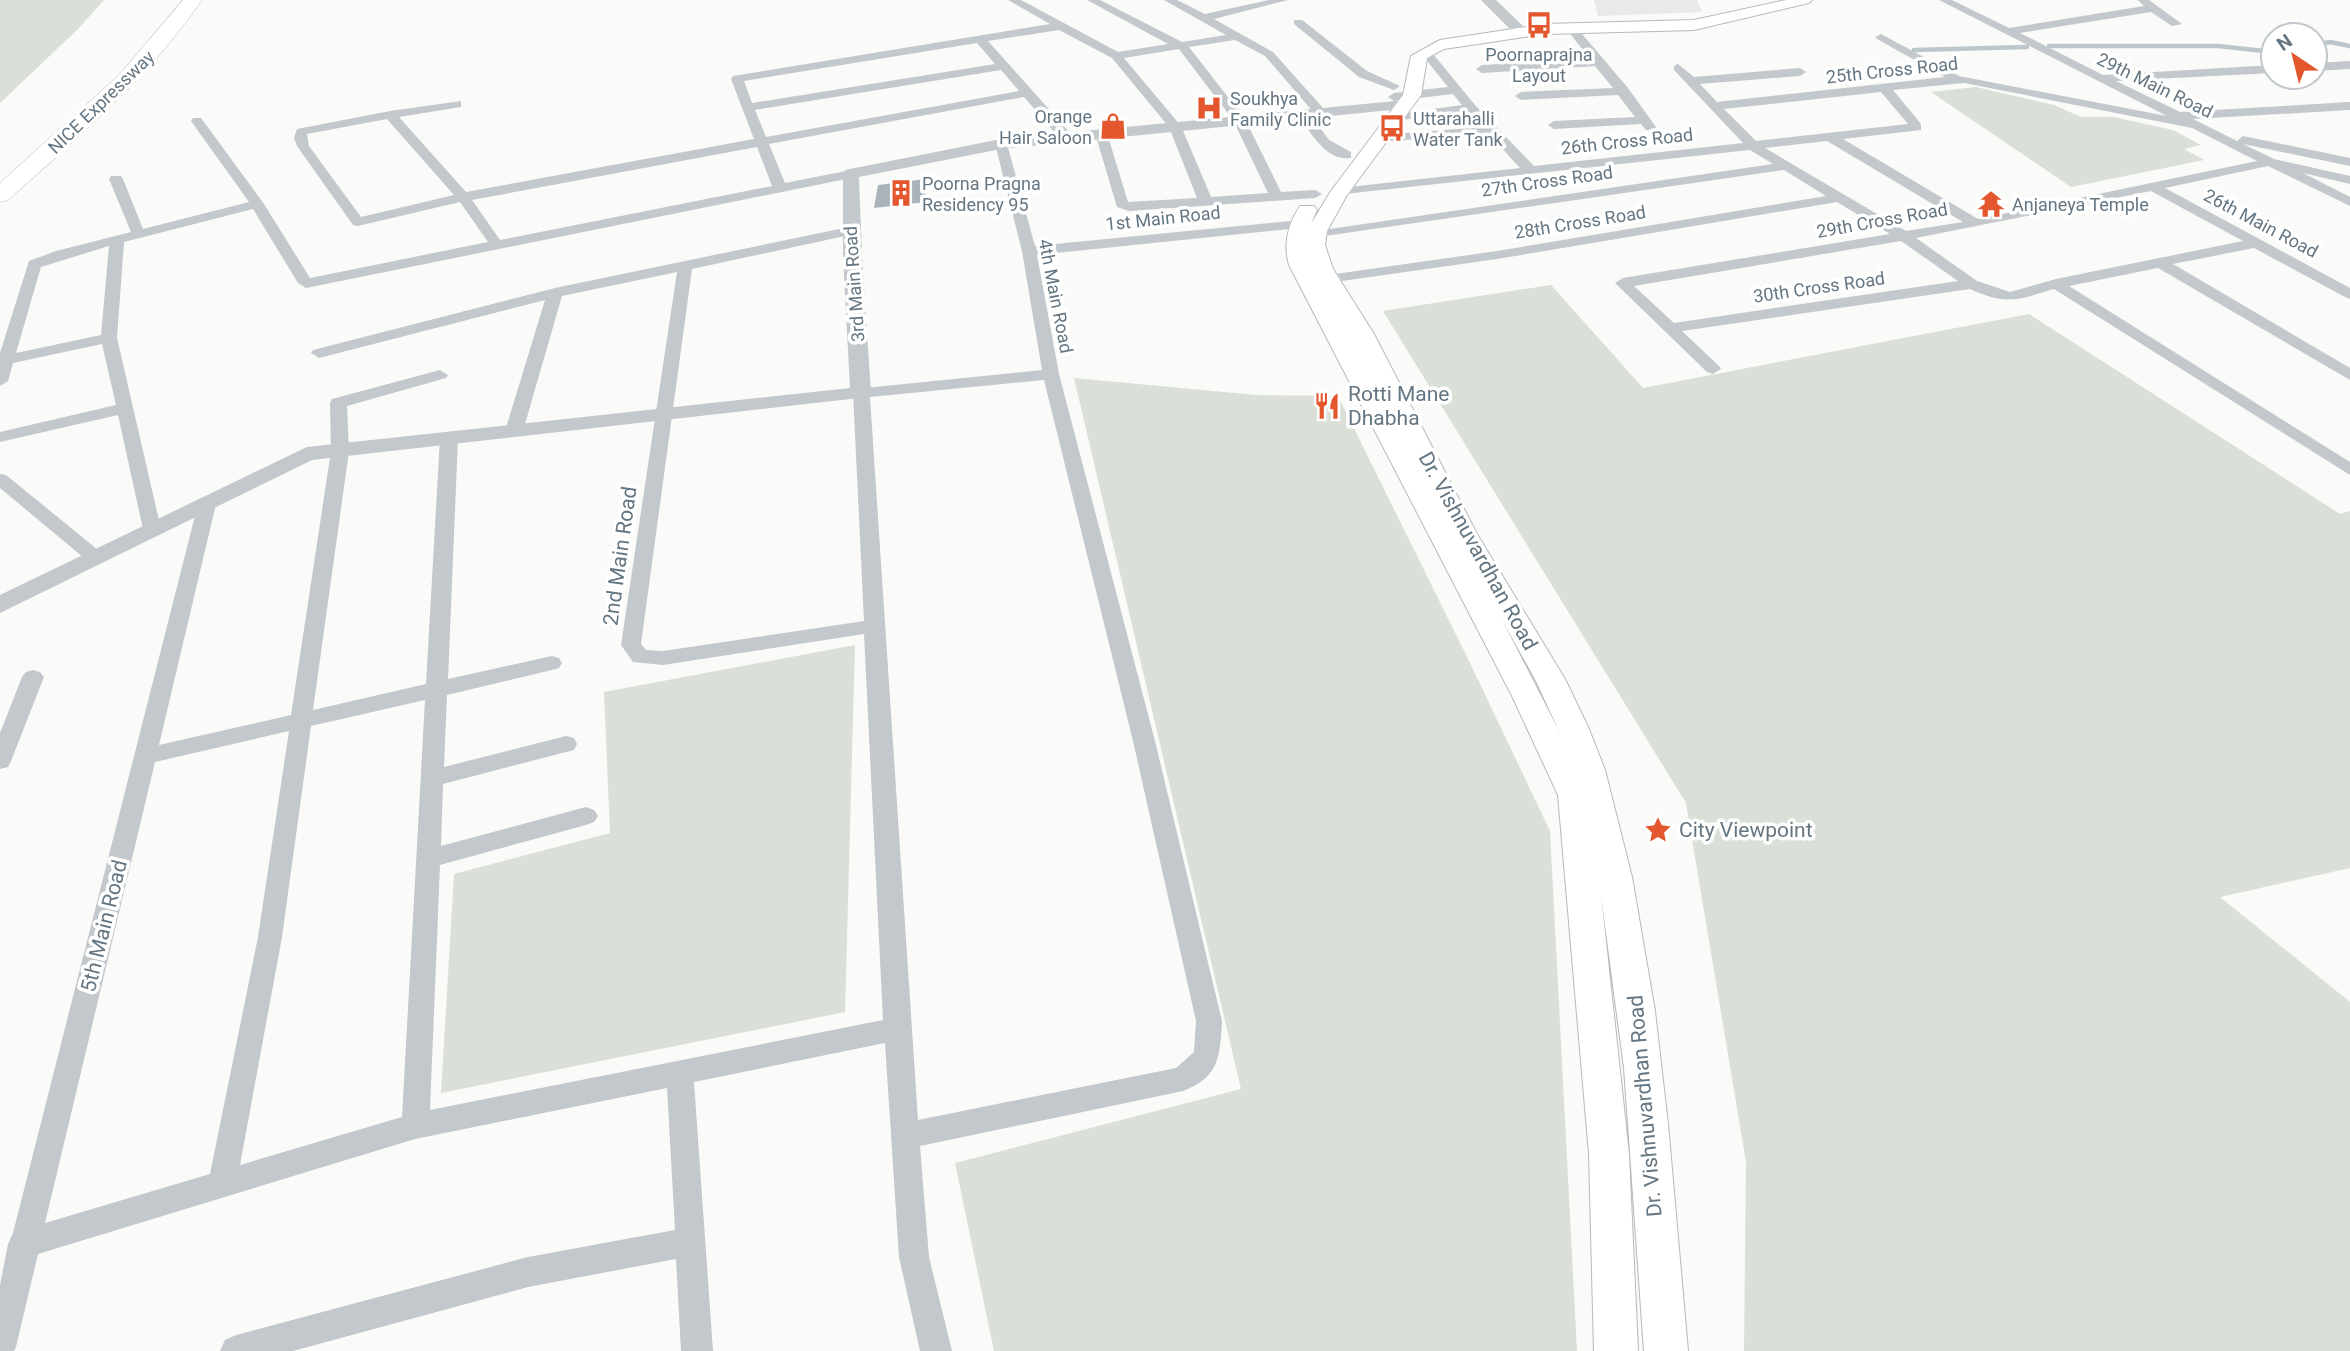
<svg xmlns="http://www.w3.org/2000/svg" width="2350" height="1351" viewBox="0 0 2350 1351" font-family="Roboto,sans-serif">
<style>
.built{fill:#e8e9e9}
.green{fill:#dadfd7}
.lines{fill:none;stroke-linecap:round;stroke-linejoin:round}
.stream{stroke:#bbc7cb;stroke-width:4.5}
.building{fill:#aab3b9}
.secondary-casing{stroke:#b3babf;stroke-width:2}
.motorway-casing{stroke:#b4b9bd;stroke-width:1}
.minor{fill:#c3c8cc;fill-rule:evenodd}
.tertiary{fill:#c3c8cc;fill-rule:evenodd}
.secondary{fill:#fff;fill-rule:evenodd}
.motorway{fill:#fff;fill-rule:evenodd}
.labels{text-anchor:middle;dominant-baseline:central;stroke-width:7;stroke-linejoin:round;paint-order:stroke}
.far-poi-label{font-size:18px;fill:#657683;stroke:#fff;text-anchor:start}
.far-street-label{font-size:18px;fill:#657683;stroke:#fff}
.poi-label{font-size:21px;fill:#657683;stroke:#fff;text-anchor:start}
.street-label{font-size:21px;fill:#657683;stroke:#fff}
</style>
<rect width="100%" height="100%" fill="#fafaf8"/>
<polygon class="built" points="1594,0 1697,0 1702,12 1598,16"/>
<g class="green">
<polygon points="0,0 104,0 78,29 0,103"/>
<polygon points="1976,87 2054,105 2081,117 2114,117 2173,130 2201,145 2184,149 2204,160 2071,187 1931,92"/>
<polygon points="1551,285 1643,388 2029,314 2340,514 2350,511 2350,868 2220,897 2350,1002 2350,1351 1744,1351 1746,1162 1686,803 1383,311"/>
<polygon points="1074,378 1256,395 1338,396 1470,663 1550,831 1577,1351 994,1351 955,1163 1241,1089"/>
<polygon points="855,645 845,1012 441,1093 454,874 610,833 604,692"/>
</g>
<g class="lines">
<g class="stream">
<polyline points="2315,45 2330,42 2350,46"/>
<polyline points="2049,46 2218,46 2273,52"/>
<polyline points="1914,50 2027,47"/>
</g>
</g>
<polygon class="building" points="926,179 926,202 874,208 878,185"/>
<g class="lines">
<defs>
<path id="secondary" d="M1786 0H1812L1809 3 1694 30 1545 34 1444 49 1427 58 1421 95 1347 195 1327 231 1325 245 1333 269 1374 334 1477 534 1565 679 1589 729 1605 770 1632 877 1655 1011 1668 1124 1688 1351H1644L1624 1068 1601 895 1629 1154 1638 1351H1594L1589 1154 1558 795 1512 696 1289 265C1283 244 1288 224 1300 206H1314L1317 210 1311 224 1331 191 1403 95 1411 56 1440 40 1545 24 1694 20ZM1502 620 1535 679 1560 733Z"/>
<path id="motorway" d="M183 0H202C149 77 78 138 8 200L0 202V183L119 75Z"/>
</defs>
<use href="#secondary" class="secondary-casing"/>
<use href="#motorway" class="motorway-casing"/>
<g class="minor">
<path d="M1008 0H1021L1118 52 1168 44 1087 0H1100L1182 42 1226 35 1164 0H1177L1205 14 1269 0H1288L1214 19 1273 52 1323 108V114H1315L1265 56 1235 40 1189 47 1245 119 1281 192 1315 190 1322 194 1315 198 1129 211 1117 207 1095 133 1101 129 1107 133 1128 202 1197 198 1169 127 1112 58 1059 30 988 41 1071 134V140H1061L1024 97 769 144 785 183 851 170 858 174 851 178 306 288 298 283 253 209 124 242 117 338 161 529 159 533 152 535 143 529 118 415 0 442V432L116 405 102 344 13 363 8 381 0 386V353L29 261 56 251 131 232 109 179 111 176H121L123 179 143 229 249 202 191 121 193 118H201L264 204 310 278 488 242 460 202 358 226 353 225 297 146 294 138 297 129 390 111 461 101V107L399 117 466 192 754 139 731 79 733 76 1050 24ZM977 43 995 64 752 103 744 81ZM1179 49 1233 120 1268 193 1211 197 1181 126 1124 58ZM1001 70 1019 91 766 137 755 110ZM387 119 454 195 361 217 309 146 307 134ZM757 147 772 186 500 240 472 200ZM109 246 101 335 16 353 41 267Z"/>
<path d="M1939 0H1952L2009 28 2144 6 2138 0H2149L2182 24 2172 26 2151 12 2020 33 2103 75 2273 65V73L2116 81 2180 112 2350 102V110L2193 119 2237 141 2243 136 2350 158V166L2243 144 2274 159 2350 176V184L2303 173 2350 197V206L2268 166 2165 188 2350 288V299L2345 297 2254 248 2173 264 2350 368V380L2158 268 2069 286 2350 462V475L2054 289C2016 300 2008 306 1970 289L1682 331 1719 366 1721 369 1713 374 1707 372 1615 283 1623 278 1890 234 1837 202 1497 259 1328 283 1321 279 1328 275 1497 251 1826 196 1784 170 1311 238 1309 235 1316 231 1773 164 1750 150 1335 195V189L1340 188 1520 168 1489 134 1376 142V136L1381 135 1482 127 1468 112 1393 121V115L1397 114 1462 105 1453 94 1394 101 1388 97 1394 93 1448 87 1419 51 1425 48 1429 49 1475 105 1534 166 1743 143 1674 70V66L1678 64 1694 77 1800 68 1806 72 1800 76 1700 84 1717 102 1945 77 1877 39 1875 37 1881 34 1959 76 2167 116ZM1964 83 2192 128 2257 161 1978 219 1843 139 1921 130V124L1893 90ZM1881 92 1908 124 1756 141 1724 109ZM1827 141 1963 222 1906 231 1765 148ZM2151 191 2243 241 2056 279 2010 292 1977 281 1916 238ZM1901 241 1958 281 1674 323 1634 286Z"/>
<polygon points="1294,20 1302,20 1367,71 1400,86 1394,90 1359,77 1294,24"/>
<polygon points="1573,27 1577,28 1628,88 1656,127 1654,130 1646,130 1641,124 1554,129 1548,125 1554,121 1635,117 1618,95 1521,100 1515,96 1521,92 1613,88 1595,66 1482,73 1476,69 1482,65 1590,59 1567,30"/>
<polygon points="2350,61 2350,69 2315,71 2315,63"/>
<path d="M1303 109 1307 110 1329 140 1351 152V158C1325 162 1309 130 1297 113Z"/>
<path d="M1001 140 1007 144 1035 246 1300 220 1307 224 1300 228 1037 255 1059 374 1155 741 1222 1021C1220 1055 1220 1077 1183 1091L920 1146 929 1257 952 1351H920L899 1257 885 1043 694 1082 713 1351H681L676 1259 528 1287 293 1351H220L225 1340 236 1335 528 1257 675 1230 667 1088 415 1139 38 1254 16 1347 14 1351H0V1285L8 1244 13 1233 198 504 207 498 216 504 159 745 291 715 331 451 330 403 332 399 440 370 448 375 446 378 347 406 349 451 313 710 426 684 440 438 449 433 455 434 458 438 448 679 552 656 559 658 562 663 559 668 552 670 447 695 444 767 566 736 574 738 577 744 574 750 566 752 443 784 441 846 586 807 594 810 598 816 594 822 586 825 440 865 430 1110 883 1020 864 634 663 665 633 662 621 645 677 272 562 296 523 431 514 436 505 431 545 300 319 358 311 353 313 350 555 288 849 227 854 228V234L692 269 641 644 646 650 663 651 864 621 853 393 855 389 1042 370 1022 251 995 144ZM1044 380 1133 741 1196 1021 1194 1052 1176 1068 918 1120 870 397ZM425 700 402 1117 240 1165 282 937 311 726ZM289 731 258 937 210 1174 45 1223 155 762Z"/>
<polygon points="0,474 6,475 103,554 106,558 103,562 89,562 0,488"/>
<polygon points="33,670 40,672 44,677 11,761 8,767 0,769 0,733 22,677 26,672"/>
</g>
<g class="tertiary">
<polygon points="1481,0 1496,0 1527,30 1527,36 1517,36"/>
<polygon points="1406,100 1414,105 1411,108 1001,149 859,177 862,256 871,393 868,397 312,460 0,613 0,595 307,447 850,388 843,256 843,174 845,170 1001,139"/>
</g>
<use href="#secondary" class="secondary"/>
<use href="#motorway" class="motorway"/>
</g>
<defs>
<symbol id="bus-bare" viewBox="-9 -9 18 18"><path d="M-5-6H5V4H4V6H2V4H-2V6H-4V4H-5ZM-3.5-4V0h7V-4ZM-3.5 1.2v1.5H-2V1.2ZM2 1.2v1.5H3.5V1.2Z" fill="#e4572e" stroke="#fff" stroke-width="2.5" paint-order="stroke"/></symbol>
<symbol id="hospital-bare" viewBox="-9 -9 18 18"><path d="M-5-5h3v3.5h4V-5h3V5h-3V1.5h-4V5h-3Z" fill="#e4572e" stroke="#fff" stroke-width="2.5" paint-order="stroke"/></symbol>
<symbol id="shop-bare" viewBox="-9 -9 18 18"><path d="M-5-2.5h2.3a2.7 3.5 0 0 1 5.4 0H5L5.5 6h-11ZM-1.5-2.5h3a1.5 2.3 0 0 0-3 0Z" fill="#e4572e" stroke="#fff" stroke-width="2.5" paint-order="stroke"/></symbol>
<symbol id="building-bare" viewBox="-9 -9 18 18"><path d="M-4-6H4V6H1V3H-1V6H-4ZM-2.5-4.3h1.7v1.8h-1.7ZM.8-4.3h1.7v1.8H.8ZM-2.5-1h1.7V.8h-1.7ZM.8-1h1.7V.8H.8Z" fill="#e4572e" stroke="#fff" stroke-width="2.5" paint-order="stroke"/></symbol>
<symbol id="temple-bare" viewBox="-9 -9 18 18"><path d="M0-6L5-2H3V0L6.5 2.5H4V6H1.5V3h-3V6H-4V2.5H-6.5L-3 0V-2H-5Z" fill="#e4572e" stroke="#fff" stroke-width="2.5" paint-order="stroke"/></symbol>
<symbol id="restaurant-bare" viewBox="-9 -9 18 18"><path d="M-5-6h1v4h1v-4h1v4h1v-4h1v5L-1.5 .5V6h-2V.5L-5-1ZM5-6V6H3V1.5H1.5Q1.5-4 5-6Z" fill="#e4572e" stroke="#fff" stroke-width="2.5" paint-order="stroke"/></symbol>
<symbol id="sight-bare" viewBox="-9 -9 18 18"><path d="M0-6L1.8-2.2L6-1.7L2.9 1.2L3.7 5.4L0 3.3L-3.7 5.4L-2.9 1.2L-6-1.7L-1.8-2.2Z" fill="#e4572e" stroke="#fff" stroke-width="2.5" paint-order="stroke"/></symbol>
</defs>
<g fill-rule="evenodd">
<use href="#bus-bare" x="1520" y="6" width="38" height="38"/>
<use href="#hospital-bare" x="1190" y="89" width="38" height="38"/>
<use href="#shop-bare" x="1094" y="107" width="38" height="38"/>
<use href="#bus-bare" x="1373" y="109" width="38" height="38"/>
<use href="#building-bare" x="882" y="174" width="38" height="38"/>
<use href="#temple-bare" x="1972" y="185" width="38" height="38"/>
<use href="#restaurant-bare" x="1308" y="387" width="38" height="38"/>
<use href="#sight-bare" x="1639" y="811" width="38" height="38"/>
</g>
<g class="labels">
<g class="far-poi-label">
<text x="1539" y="54" text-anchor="middle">Poornaprajna<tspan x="1539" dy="21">Layout</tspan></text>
<text x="1230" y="98">Soukhya<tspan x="1230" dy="21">Family Clinic</tspan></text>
<text x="1092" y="116" text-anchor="end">Orange<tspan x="1092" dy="21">Hair Saloon</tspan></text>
<text x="1413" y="118">Uttarahalli<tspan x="1413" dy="21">Water Tank</tspan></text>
<text x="922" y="183">Poorna Pragna<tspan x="922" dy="21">Residency 95</tspan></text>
<text x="2012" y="204">Anjaneya Temple</text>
</g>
<g class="far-street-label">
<text transform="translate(1892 70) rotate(-6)">25th Cross Road</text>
<text transform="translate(2155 85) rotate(26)">29th Main Road</text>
<text transform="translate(101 102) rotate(-44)">NICE Expressway</text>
<text transform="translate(1627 141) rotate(-6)">26th Cross Road</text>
<text transform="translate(1547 181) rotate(-8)">27th Cross Road</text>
<text transform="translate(1163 218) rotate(-6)">1st Main Road</text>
<text transform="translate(1882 220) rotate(-10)">29th Cross Road</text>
<text transform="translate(1580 222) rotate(-9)">28th Cross Road</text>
<text transform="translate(2261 223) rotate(28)">26th Main Road</text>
<text transform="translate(854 284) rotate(-94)">3rd Main Road</text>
<text transform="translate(1819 287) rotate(-8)">30th Cross Road</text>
<text transform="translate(1056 296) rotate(79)">4th Main Road</text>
</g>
<g class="poi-label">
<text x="1348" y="394">Rotti Mane<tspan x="1348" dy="24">Dhabha</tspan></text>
<text x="1679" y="830">City Viewpoint</text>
</g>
<g class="street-label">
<text transform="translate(1478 551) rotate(61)">Dr. Vishnuvardhan Road</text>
<text transform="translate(620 556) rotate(-82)">2nd Main Road</text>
<text transform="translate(104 926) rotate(-76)">5th Main Road</text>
<text transform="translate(1645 1106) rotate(-95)">Dr. Vishnuvardhan Road</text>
</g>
</g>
<g transform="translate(2294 56) rotate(325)"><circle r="33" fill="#ffffff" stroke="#c1c8cd" stroke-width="2"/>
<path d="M0-5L12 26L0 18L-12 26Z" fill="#e4572e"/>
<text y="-10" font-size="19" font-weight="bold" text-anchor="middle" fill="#657683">N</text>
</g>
</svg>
